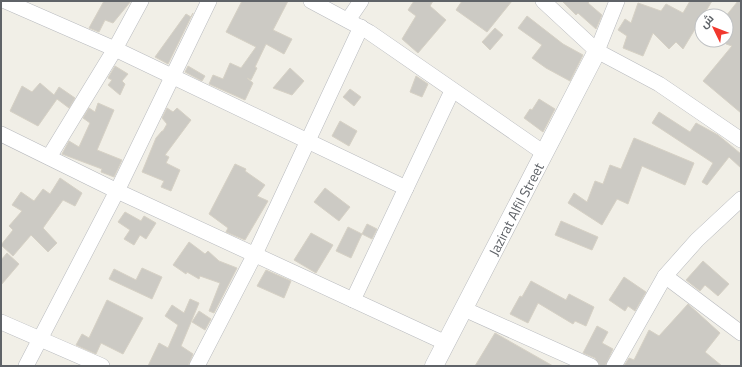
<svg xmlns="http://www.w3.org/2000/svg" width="742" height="367" viewBox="0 0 742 367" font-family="'Titillium Web',Cairo,sans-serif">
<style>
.building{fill:#cccac4;stroke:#d6d1c5}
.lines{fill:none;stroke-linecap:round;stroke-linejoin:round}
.minor-casing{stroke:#b8babe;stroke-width:16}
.tertiary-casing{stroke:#b8babe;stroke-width:19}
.minor{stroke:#fff;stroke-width:15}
.tertiary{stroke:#fff;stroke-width:18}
.labels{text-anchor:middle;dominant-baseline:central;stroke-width:3.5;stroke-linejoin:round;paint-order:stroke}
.street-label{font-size:14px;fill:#5f6368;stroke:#fff}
</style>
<rect width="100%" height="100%" fill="#f1efe7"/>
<g class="building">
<polygon points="104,1 131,1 113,23 105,20 99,32 89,28"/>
<polygon points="242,1 288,1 273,30 292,39 284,54 266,44 255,67 257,68 251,80 247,78 253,83 245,100 209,84 213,75 223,79 230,63 241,68 256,47 226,32"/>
<polygon points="414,1 433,1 430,6 446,20 418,53 402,39 416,16 408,10"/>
<polygon points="462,1 512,1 487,32 456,10"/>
<polygon points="562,1 590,1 588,3 602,15 596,29 578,13 576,15"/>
<polygon points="690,1 712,1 683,49 676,42 669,49 653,33 643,56 623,48 627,36 618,30 625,19 631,23 638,3 661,11 666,4 683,13"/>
<polygon points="738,1 741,1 741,113 703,81 732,46 726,44 726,16"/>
<polygon points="193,13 168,64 155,57 186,14 191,17"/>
<polygon points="527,16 563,44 583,55 570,81 546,68 532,58 542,45 518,28"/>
<polygon points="495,28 503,35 490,50 482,42"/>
<polygon points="115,66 128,74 122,81 125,84 120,95 108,85 112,80 108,78"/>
<polygon points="188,66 205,76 202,81 185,72"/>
<polygon points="290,68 304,81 292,95 273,88"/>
<polygon points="416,76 428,84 422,97 410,92"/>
<polygon points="40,83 54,95 59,87 75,98 69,108 57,99 38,126 10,111 22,86 32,92"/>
<polygon points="350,89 361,97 354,106 343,97"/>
<polygon points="539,99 555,109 543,132 524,118 530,109 532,110"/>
<polygon points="98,103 114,110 97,150 122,160 114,177 101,172 102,169 62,154 69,141 79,147 90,123 83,118 89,108 95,112"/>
<polygon points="167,108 173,112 177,108 191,120 165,155 169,157 166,163 180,170 171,191 161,187 164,181 142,172 156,138 162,131 163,131 167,124 162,118"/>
<polygon points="659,112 690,132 696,123 718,135 741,154 741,168 729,157 707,185 702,182 713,163 652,123"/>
<polygon points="340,121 357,131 349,146 332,136"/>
<polygon points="634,138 694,163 685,185 642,166 628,204 617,199 602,225 568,203 574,193 587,202 595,181 603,184 610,165 621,169"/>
<polygon points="235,164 246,169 245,171 265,185 257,196 268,201 245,240 226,232 228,228 209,214"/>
<polygon points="60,178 82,193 75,206 63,200 43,228 57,243 48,252 31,235 13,256 1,245 13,230 9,226 22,211 12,205 21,192 34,201 43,189 50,194"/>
<polygon points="325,188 350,207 339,221 314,202"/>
<polygon points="125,212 141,221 144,216 156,223 146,239 140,235 134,245 124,239 130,230 118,222"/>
<polygon points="561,221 598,237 592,250 555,235"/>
<polygon points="367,224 377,229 372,239 362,234 351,258 336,251 348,227 362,234"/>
<polygon points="311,233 333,245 316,273 294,260"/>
<polygon points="189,242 205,254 208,251 219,261 237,268 214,313 209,311 220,283 200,276 199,279 187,272 186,274 173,265"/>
<polygon points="7,253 19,264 1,285 1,260"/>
<polygon points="703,261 729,284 718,296 705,285 700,291 686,280"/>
<polygon points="142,268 162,277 152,299 109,279 114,269 136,280"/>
<polygon points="266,270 291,281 284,298 257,286"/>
<polygon points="624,277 646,292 635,311 628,306 625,311 609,300"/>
<polygon points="531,281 566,300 569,294 594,307 586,326 575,321 573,324 538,303 528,323 510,314 520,296 522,297"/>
<polygon points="190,299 199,303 181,346 193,354 188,366 148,366 159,343 168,348 178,325 165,316 172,305 184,313"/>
<polygon points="107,300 143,318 123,354 101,343 96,354 76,345 82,334 89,338"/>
<polygon points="688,304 720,333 705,352 722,366 624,366 629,358 634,360 649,330 659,336"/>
<polygon points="199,311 211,319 205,330 192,322"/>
<polygon points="597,326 608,332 602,343 613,349 605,366 600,366 595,358 583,353"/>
<polygon points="495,333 553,366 475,366"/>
</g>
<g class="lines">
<defs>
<g id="minor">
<polyline points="5,1 115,49 406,188"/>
<polyline points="311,1 369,32 544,153"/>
<polyline points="543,1 597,51 659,84 741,140"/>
<polyline points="348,20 361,1"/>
<polyline points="597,51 617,1"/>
<polyline points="1,134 117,191 446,343"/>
<polyline points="49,157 115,49 141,1"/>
<polyline points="665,276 741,333"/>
<polyline points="353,300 452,91"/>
<polyline points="464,309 591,366"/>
<polyline points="1,322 102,366"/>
<polyline points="26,366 117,191 209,1"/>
<polyline points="197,366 255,254 361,27"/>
<polyline points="614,366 665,276 697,240 741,199"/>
</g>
<g id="tertiary">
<path id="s1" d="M434 366 597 51"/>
</g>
</defs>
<use href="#minor" class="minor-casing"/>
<use href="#tertiary" class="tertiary-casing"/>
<use href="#minor" class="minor"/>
<use href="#tertiary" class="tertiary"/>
</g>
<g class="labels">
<g class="street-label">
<text stroke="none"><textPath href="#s1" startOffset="177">Jazirat Alfil Street</textPath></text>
</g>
</g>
<rect width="742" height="367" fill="none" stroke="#5f6368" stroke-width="4"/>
<g transform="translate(714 28) rotate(313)"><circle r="19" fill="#ffffff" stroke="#bfc1c3"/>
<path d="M0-3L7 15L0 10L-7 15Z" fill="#f1382e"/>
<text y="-6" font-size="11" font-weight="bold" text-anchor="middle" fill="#5f6368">ش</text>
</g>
</svg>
